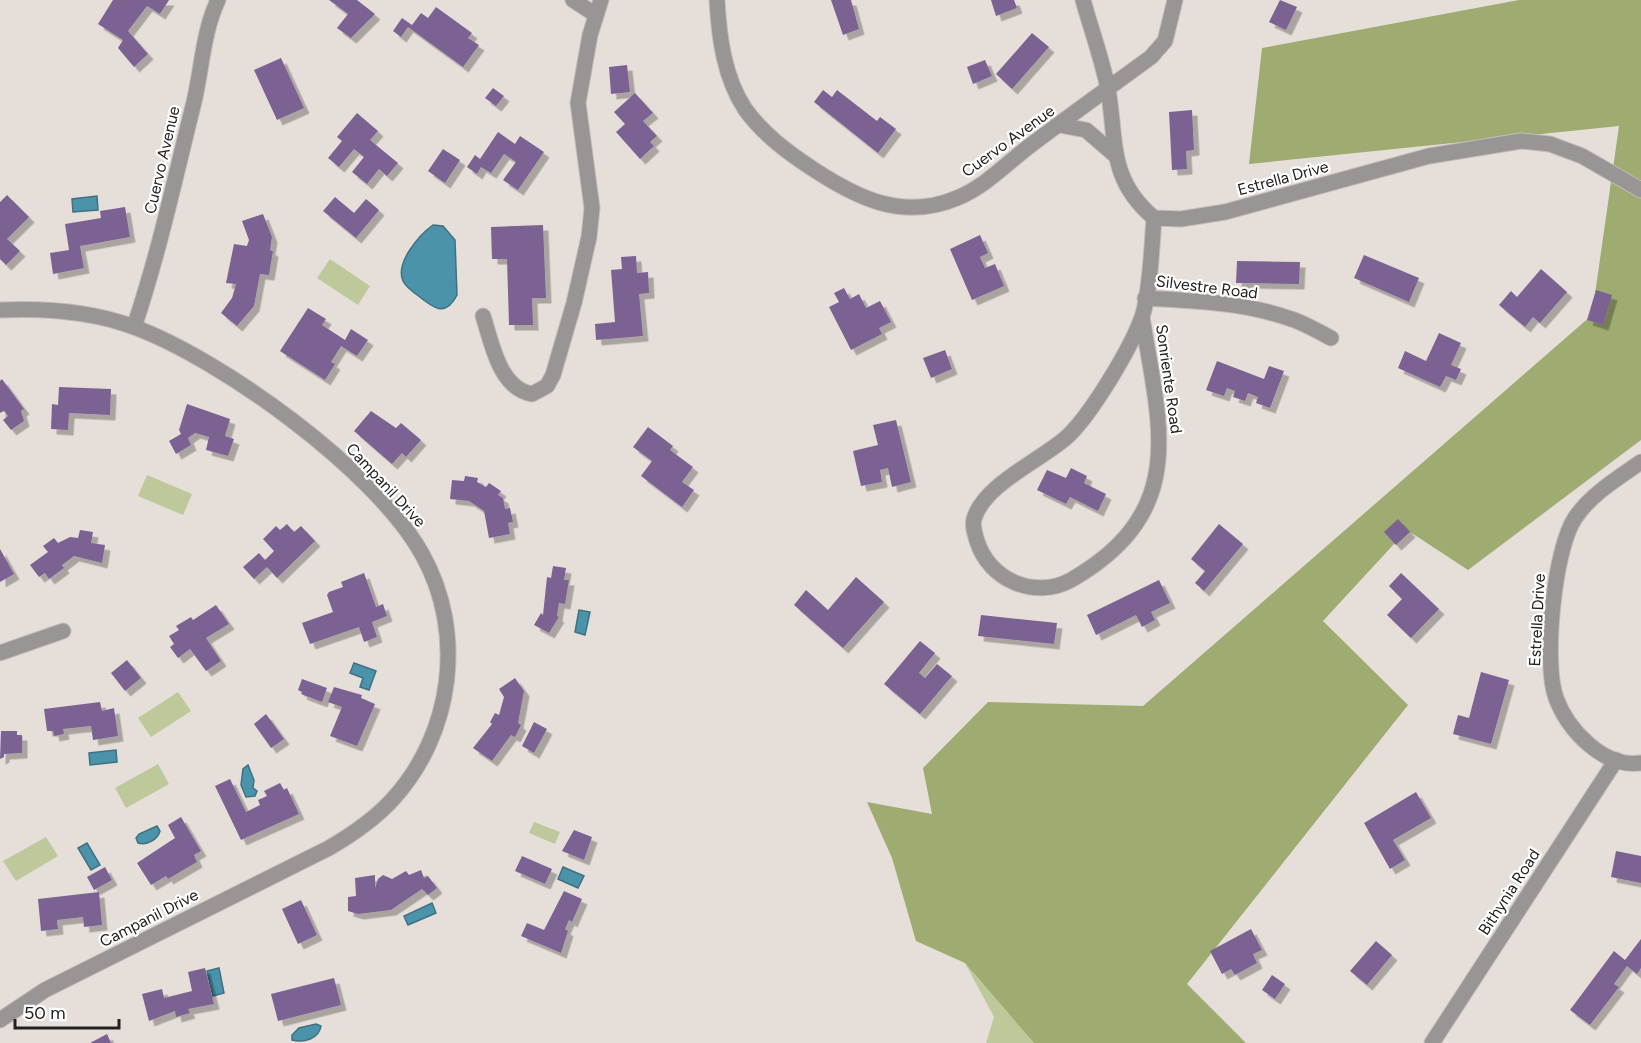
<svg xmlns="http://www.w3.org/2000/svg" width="1641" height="1043" viewBox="0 0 1641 1043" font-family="Figtree,sans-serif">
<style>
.green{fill:#bec99b}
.forest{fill:#9fac71}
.water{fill:#4a93aa;stroke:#3f7181;stroke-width:1.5}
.building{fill:#7c6293;filter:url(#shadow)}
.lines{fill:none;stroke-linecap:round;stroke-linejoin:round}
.street-casing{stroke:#c3bdb8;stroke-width:17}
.street{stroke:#999595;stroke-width:15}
.labels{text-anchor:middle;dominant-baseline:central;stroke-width:4.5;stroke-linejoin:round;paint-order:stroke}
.street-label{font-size:16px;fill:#242220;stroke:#fff}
</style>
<defs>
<filter id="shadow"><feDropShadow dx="5.5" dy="5.5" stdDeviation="0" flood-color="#0004"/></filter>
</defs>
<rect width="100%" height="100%" fill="#e6dfd9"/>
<g class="green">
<polygon points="330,259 370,286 358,305 317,278"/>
<polygon points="147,475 192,494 183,515 138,496"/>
<polygon points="178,692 191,711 151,737 138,718"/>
<polygon points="158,764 169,784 126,808 115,788"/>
<polygon points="534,822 560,832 555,844 529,833"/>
<polygon points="46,837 58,856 16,881 3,861"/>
<polygon points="965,963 1034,1043 986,1043 994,1017"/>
</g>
<polygon class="forest" points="1519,0 1641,0 1641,440 1468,570 1407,530 1323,621 1408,705 1187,984 1246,1043 1034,1043 965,963 916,941 892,858 867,802 932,814 923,768 988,702 1143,706 1592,315 1619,126 1249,164 1262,48"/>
<g class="water">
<polygon points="97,196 98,210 73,212 72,199"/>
<path d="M433 225 443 226 455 240 457 295C445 319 432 307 416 294 412 291 406 287 403 281 395 263 419 235 433 225Z"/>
<polygon points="579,610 590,612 585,635 575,632"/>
<polygon points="354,663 376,671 369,690 360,687 363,678 350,673"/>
<polygon points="116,750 117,762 90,765 89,753"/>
<polygon points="248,765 254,780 253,788 257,791 255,796 246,797 241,785 243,769"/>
<path d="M157 826 160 831C158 839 147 846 138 843L136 838 139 834Z"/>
<polygon points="87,843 100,865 91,870 78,848"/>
<polygon points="563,867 584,876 578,888 558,879"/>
<polygon points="432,903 436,913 408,925 404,916"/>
<polygon points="219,968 224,993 213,996 207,971"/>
<path d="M316 1024 321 1026C319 1039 304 1043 292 1040V1035L299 1028Z"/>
</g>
<g class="building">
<polygon points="113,0 169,0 160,14 147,6 128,31 148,54 134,67 118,48 123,40 98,24"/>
<polygon points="329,0 357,0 375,14 351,38 337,28 348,14"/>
<polygon points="831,0 851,0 859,29 843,35"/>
<polygon points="991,0 1014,0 1017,8 996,16"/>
<polygon points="1280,0 1297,7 1286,30 1269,22"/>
<polygon points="436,7 472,33 468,38 479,45 463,67 408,27 401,37 393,31 402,18 412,25 421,13 428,18"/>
<polygon points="1032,33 1049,47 1012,89 996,74"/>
<polygon points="281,58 304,108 277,120 254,70"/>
<polygon points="985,60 992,76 973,84 967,67"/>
<polygon points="627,65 630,92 611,94 609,67"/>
<polygon points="493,88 504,96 496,106 485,98"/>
<polygon points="823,90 832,97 837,90 877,121 880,117 896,129 878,153 814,102"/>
<polygon points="635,93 653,113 643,121 657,136 650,142 654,146 640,159 616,132 625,124 614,112"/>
<polygon points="1192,110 1194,150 1186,151 1187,169 1172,170 1169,112"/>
<polygon points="357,113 378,131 370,140 398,163 387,176 379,169 367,184 352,172 364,157 354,149 339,167 328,158 342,141 337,137"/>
<polygon points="498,132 515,144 520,136 544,152 518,190 503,180 516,162 504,154 491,173 481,167 477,174 467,167 475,155 480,159"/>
<polygon points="443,149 460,160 445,183 428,171"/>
<polygon points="7,195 29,217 7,239 20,251 6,265 0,259 0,202"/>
<polygon points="335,197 354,213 366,199 379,210 356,238 323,211"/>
<polygon points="125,207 130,237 80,246 84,268 53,274 50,253 69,250 65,224 101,218 100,211"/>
<polygon points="263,214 272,237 270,250 273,251 269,275 260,274 254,306 237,326 221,313 232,298 236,284 226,283 234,244 247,246 249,240 242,221"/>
<polygon points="543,225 546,298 532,298 533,325 509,325 507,259 492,259 491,227"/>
<polygon points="980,235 988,253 980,257 985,268 995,264 1004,286 972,300 950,249"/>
<polygon points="1364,255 1419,278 1409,302 1354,278"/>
<polygon points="636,256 637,273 648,272 649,293 639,294 643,336 596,340 595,324 615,322 611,270 622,269 621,257"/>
<polygon points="1237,261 1300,262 1299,284 1236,283"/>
<polygon points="1541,269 1567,292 1540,323 1533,317 1525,327 1499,305 1511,291 1517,297"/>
<polygon points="844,288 850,299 859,294 866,308 880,301 891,322 879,328 882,334 851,350 829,307 839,302 834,293"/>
<polygon points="1596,290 1612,295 1603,325 1587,320"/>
<polygon points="308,308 326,319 322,325 345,340 351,329 368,340 357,356 341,346 331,362 335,364 325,380 280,351"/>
<polygon points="1439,333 1461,343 1451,365 1461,369 1456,380 1446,376 1440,387 1398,368 1405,351 1426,361"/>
<polygon points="945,350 952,369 931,378 923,358"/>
<polygon points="1217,361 1264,379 1269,366 1284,371 1270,408 1256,403 1258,397 1248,393 1245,401 1233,397 1235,391 1227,388 1224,396 1206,390"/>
<polygon points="2,379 24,409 21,411 24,421 11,430 3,420 8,416 4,411 0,413 0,381"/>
<polygon points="59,387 111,389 110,415 69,413 68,430 51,429 52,404 58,405"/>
<polygon points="187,404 230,419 225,436 234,439 228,456 206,450 209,437 195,433 188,438 191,445 176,454 169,441 181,434 179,430"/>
<polygon points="371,411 396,428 401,423 421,440 406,457 402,453 392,464 354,431"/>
<polygon points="896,420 911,482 892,487 888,468 880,470 882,482 861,486 853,451 878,445 873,425"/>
<polygon points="648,427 673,446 670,450 693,467 682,482 694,490 682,507 641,476 652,461 633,447"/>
<polygon points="1071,468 1087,476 1084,483 1106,494 1098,511 1070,497 1066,504 1037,490 1047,470 1066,478"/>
<polygon points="465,476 478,478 477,482 486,487 489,483 501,491 498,495 503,498 505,509 510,508 513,522 508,523 510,534 489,538 484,511 469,501 450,499 452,480 464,481"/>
<polygon points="1398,519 1410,532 1396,545 1384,532"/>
<polygon points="287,524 294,532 301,526 315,541 277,578 267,567 254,579 243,567 259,553 265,560 274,551 263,539 276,526 280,530"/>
<polygon points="1219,524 1243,544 1204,591 1195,583 1205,571 1191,559"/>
<polygon points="80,530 93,532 91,543 105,545 102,563 74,556 62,565 64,568 49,579 45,573 39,577 30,565 48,552 43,546 54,538 58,543 70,537 78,538"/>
<polygon points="0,549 14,574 0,582"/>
<polygon points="553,566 566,568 564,580 569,580 565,604 559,603 557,616 559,617 549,633 534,625 541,613 543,615 547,577 551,578"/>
<polygon points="364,573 376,607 383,604 387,616 372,622 377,637 364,642 359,627 310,644 302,623 333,612 327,595 329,592 343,587 341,582"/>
<polygon points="1401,573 1439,609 1411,638 1387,615 1402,599 1389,586"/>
<polygon points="856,577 884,602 843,648 794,605 806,590 828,610"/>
<polygon points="1159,580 1170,603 1151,612 1155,620 1142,627 1136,615 1096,635 1087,615"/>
<polygon points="216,605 229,624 206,638 221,661 206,671 190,649 178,658 170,647 174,644 169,636 179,630 176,626 191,617 193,620"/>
<polygon points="981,615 1057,623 1054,644 978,636"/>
<polygon points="920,641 935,653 919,673 925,678 937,664 952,676 920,714 884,684"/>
<polygon points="127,660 141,678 125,691 111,673"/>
<polygon points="1481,672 1509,680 1491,744 1453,734 1458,715 1469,718"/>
<polygon points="515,678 524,691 518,723 521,725 515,737 511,735 492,761 473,748 492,724 490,722 495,713 499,715 504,697 499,689"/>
<polygon points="302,679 327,688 322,702 301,694 302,692 298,690"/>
<polygon points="334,687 362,695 361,698 375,704 357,746 330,736 342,707 328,702"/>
<polygon points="100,702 102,711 114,708 118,736 93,740 91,726 63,729 64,734 54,736 53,731 47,731 44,709"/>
<polygon points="266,714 284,739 271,748 254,724"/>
<polygon points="534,722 547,729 534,753 522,746"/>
<polygon points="1,731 17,731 17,735 22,735 22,753 4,754 4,757 0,759"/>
<polygon points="230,779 246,812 260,805 258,800 267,796 264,791 280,783 284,790 287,788 299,814 241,840 215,786"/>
<polygon points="1416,792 1431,818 1393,840 1405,860 1390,869 1364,823"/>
<polygon points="181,817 201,851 194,855 197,862 168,879 166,876 151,885 137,863 175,838 168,825"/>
<polygon points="574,830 592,837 584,860 562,851"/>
<polygon points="1616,851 1641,856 1641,883 1611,877"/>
<polygon points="522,856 552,869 545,884 515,871"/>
<polygon points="105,867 112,880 94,890 87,877"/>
<polygon points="421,870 424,878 428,876 437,888 428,895 422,889 391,910 358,914 348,911 348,897 356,896 355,878 375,875 375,888 378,879 383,875 392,879 406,871 409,875"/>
<polygon points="564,891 582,899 572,922 569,920 565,929 568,931 561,953 521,936 527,923 544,930"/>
<polygon points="99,892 102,925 84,927 83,917 57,920 58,929 41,931 38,899"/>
<polygon points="301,900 317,935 298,944 282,909"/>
<polygon points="1251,929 1262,950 1253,954 1257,963 1235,975 1231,969 1222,974 1210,951"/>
<polygon points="1641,939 1641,968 1637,974 1627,966 1614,984 1619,987 1590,1025 1570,1010 1614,951 1625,960"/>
<polygon points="1376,941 1392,955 1367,985 1350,971"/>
<polygon points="205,968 214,1004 188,1009 190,1013 176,1017 175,1011 149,1021 142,994 162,989 164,998 192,991 188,972"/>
<polygon points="1272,975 1285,984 1275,999 1262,990"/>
<polygon points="334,978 341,1005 278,1021 271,994"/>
<polygon points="107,1034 111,1043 90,1043"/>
</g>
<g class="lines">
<defs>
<g id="street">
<polyline points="573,0 596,15"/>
<path d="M717 0C719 37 724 77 745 109 763 134 787 152 813 169 857 198 903 221 957 198 984 187 1004 166 1027 148 1068 117 1110 87 1151 57L1165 41 1175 0"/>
<path d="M1083 0C1091 29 1102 59 1108 89 1117 142 1108 179 1154 218L1181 219 1225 212 1429 156 1521 141 1550 144 1582 156 1641 190"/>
<polyline points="1059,125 1086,130 1115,155"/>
<path d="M1145 298C1193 301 1242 302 1288 318 1303 322 1317 331 1331 338"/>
<path d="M0 310C45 308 91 311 134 327 223 360 376 471 422 554 466 632 453 733 393 799 375 819 353 834 329 848L45 990 0 1020"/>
<path d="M483 316C492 343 499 388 532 394L547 386 553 375 574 303 589 237 592 208 578 103 590 35 601 0"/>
<path d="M1142 317C1160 428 1189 512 1071 580 1035 600 989 580 977 541 975 534 972 526 974 519 984 484 1042 460 1068 436 1092 413 1131 348 1142 317 1150 294 1152 245 1154 218"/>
<path d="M134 327C159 253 175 178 194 102 202 68 203 32 218 0"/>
<path d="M1641 462C1618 478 1590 495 1575 518 1554 549 1543 663 1556 698 1568 730 1603 768 1641 763"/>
<polyline points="0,653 63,631"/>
<polyline points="1432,1043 1616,760"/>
</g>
</defs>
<use href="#street" class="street-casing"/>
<use href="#street" class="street"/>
</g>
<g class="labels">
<g class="street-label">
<text transform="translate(1008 141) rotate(-36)">Cuervo Avenue</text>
<text transform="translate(162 160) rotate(-77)">Cuervo Avenue</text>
<text transform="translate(1283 178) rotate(-15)">Estrella Drive</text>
<text transform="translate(1207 287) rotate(7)">Silvestre Road</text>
<text transform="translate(1169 379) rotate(82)">Sonriente Road</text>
<text transform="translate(386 485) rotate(47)">Campanil Drive</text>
<text transform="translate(1537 620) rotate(-87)">Estrella Drive</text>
<text transform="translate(1509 892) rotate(-57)">Bithynia Road</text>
<text transform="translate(149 918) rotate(-27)">Campanil Drive</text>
</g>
</g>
<path d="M15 1019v9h104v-9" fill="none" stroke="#242220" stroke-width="3"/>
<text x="24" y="1019" font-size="18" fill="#242220" stroke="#ffffff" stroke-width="4.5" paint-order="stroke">50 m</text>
</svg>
